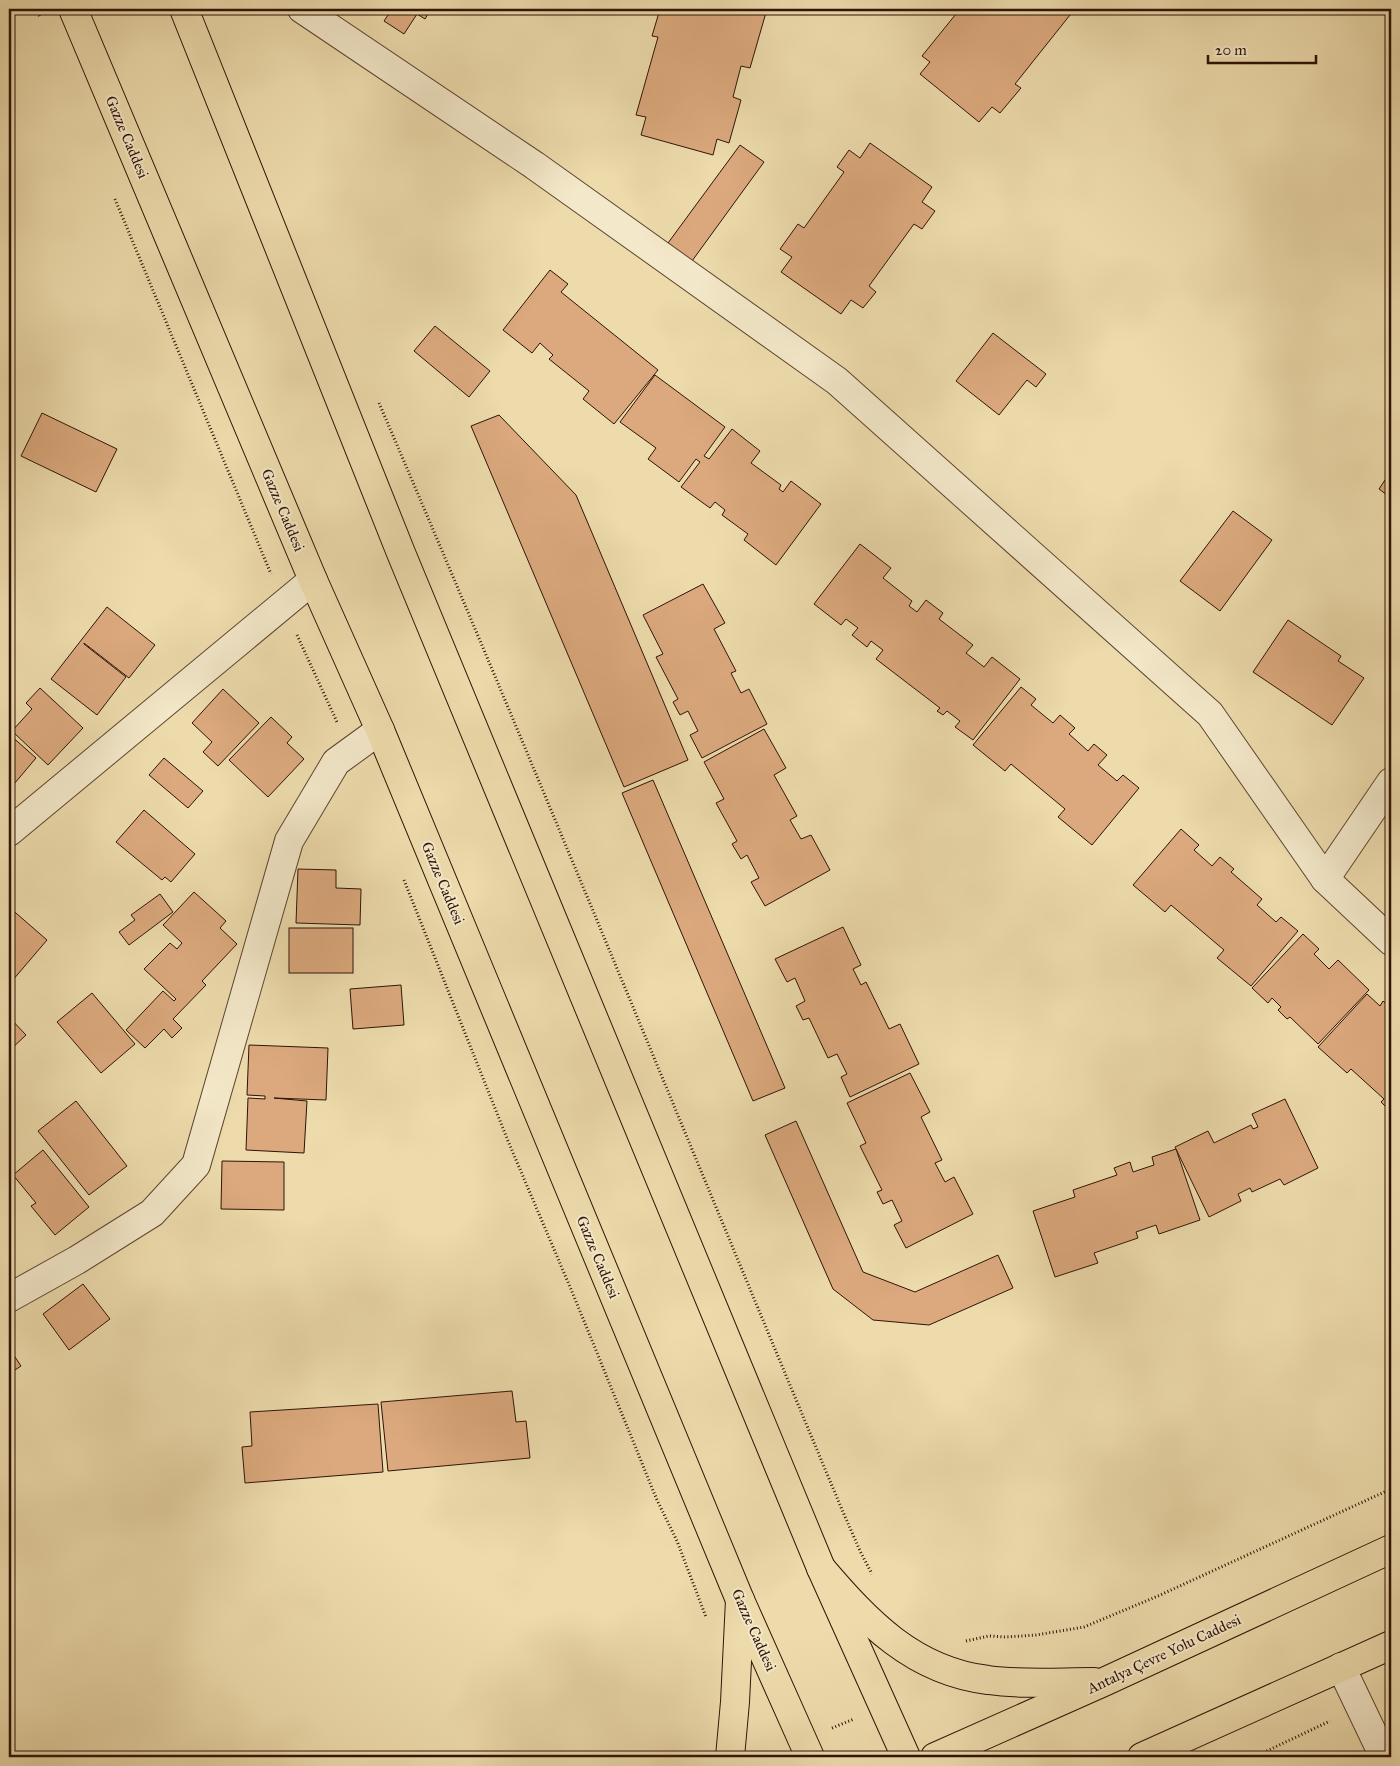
<svg xmlns="http://www.w3.org/2000/svg" width="1400" height="1766" viewBox="0 0 1400 1766" font-family="'IM FELL Great Primer',serif">
<style>
.building{fill:#dba97d;stroke:#2f1307}
.lines{fill:none;stroke-linecap:round;stroke-linejoin:round}
.minor-casing{stroke:#5e4530;stroke-width:30}
.major-casing{stroke:#2f1307;stroke-width:30}
.highway-casing{stroke:#2f1307;stroke-width:30}
.path{stroke:#2f1307;stroke-width:3;stroke-dasharray:1 2.5;stroke-linecap:butt}
.minor{stroke:#f3e8c9;stroke-width:28}
.major{stroke:#eddbac;stroke-width:28}
.highway{stroke:#eddbac;stroke-width:28}
.labels{text-anchor:middle;dominant-baseline:central;stroke-width:4;stroke-linejoin:round;paint-order:stroke}
.street-label{font-size:15px;fill:#2f1307;stroke:#f3e8c9}
</style>
<rect width="100%" height="100%" fill="#eddbac"/>
<filter id="stains"><feTurbulence type="fractalNoise" baseFrequency=".004" numOctaves="4"/><feColorMatrix values="0 0 0 0 .2 0 0 0 0 .09 0 0 0 0 .02 0 0 0 .5 -.17"/></filter>
<radialGradient id="worn" r=".72"><stop offset=".6" stop-color="#630" stop-opacity="0"/><stop offset="1" stop-color="#630" stop-opacity=".3"/></radialGradient>
<g class="building">
<polygon points="392,9 431,9 425,19 417,14 404,34 384,21"/>
<polygon points="660,9 767,9 750,68 741,66 733,97 741,100 729,143 717,139 713,155 641,135 646,117 636,115 658,37 652,36"/>
<polygon points="960,9 1062,9 1070,15 1015,84 1021,88 1000,113 992,107 979,122 920,74 930,62 922,56"/>
<polygon points="870,143 932,187 922,202 935,211 922,229 914,224 869,286 876,292 863,308 851,300 841,314 781,272 792,257 780,249 798,224 804,228 844,172 837,167 849,150 860,158"/>
<polygon points="740,145 764,162 692,261 668,243"/>
<polygon points="550,270 568,284 561,292 658,370 614,424 583,399 589,391 549,359 553,355 540,343 532,353 503,330"/>
<polygon points="435,326 490,371 469,397 414,351"/>
<polygon points="993,333 1046,374 1036,387 1027,380 999,415 956,381"/>
<polygon points="655,375 725,427 704,456 709,459 732,429 760,451 751,463 781,485 779,489 783,492 791,481 821,504 776,565 744,540 748,534 722,515 725,510 715,502 710,508 681,487 700,462 696,459 679,482 648,459 656,448 620,422"/>
<polygon points="42,413 117,449 96,492 21,456"/>
<polygon points="499,415 576,495 688,760 624,787 471,426"/>
<polygon points="1391,471 1391,498 1379,489"/>
<polygon points="1233,511 1272,540 1220,611 1180,581"/>
<polygon points="860,544 891,568 883,578 912,601 909,606 917,612 926,600 943,613 939,619 973,645 966,653 984,667 992,657 1020,679 973,740 955,727 960,721 947,711 943,715 937,711 940,708 876,659 883,650 871,641 867,647 852,635 858,628 846,619 841,625 814,604"/>
<polygon points="703,584 725,623 714,629 736,671 731,673 741,693 749,689 767,724 702,758 690,735 698,731 688,711 680,715 673,702 678,699 656,657 663,654 643,615"/>
<polygon points="107,607 155,645 129,678 84,643 84,644 126,677 97,715 51,679"/>
<polygon points="1288,620 1341,656 1338,661 1364,678 1332,725 1253,672"/>
<polygon points="1021,687 1036,699 1031,705 1053,723 1060,715 1075,728 1069,734 1088,751 1094,744 1107,755 1098,765 1117,781 1123,775 1139,788 1092,845 1058,817 1065,809 1011,764 1005,771 973,745"/>
<polygon points="40,688 83,728 48,765 12,731 32,709 26,703"/>
<polygon points="223,689 259,723 218,766 203,752 212,742 192,723"/>
<polygon points="271,717 292,737 287,743 304,759 268,797 229,760"/>
<polygon points="764,729 786,768 774,775 797,816 790,820 801,839 811,835 830,870 765,906 751,882 759,878 747,855 741,859 732,844 737,841 716,803 724,799 704,762"/>
<polygon points="9,734 36,758 9,790"/>
<polygon points="164,758 203,791 188,808 149,775"/>
<polygon points="653,780 785,1088 753,1101 622,793"/>
<polygon points="144,810 195,854 171,882 165,877 162,880 116,842"/>
<polygon points="1181,829 1199,845 1194,850 1212,866 1220,857 1234,869 1231,872 1262,899 1257,905 1276,922 1281,917 1298,931 1251,986 1217,958 1224,950 1171,905 1165,912 1133,885"/>
<polygon points="298,869 336,870 336,888 361,889 360,925 296,923"/>
<polygon points="194,892 226,921 220,928 237,944 202,981 206,985 173,1019 182,1028 172,1038 164,1029 145,1048 126,1030 163,991 174,1001 176,999 144,969 170,943 177,949 182,943 163,925"/>
<polygon points="160,894 173,912 129,945 119,932 135,920 131,915"/>
<polygon points="9,907 47,940 12,981 9,978"/>
<polygon points="843,927 861,965 853,969 861,985 866,982 889,1029 900,1024 919,1064 850,1097 841,1077 847,1074 837,1054 828,1058 809,1018 803,1020 796,1006 805,1001 795,978 787,982 775,959"/>
<rect x="289" y="928" width="64" height="45"/>
<polygon points="1303,934 1319,949 1314,954 1329,969 1338,960 1369,990 1318,1044 1290,1017 1287,1019 1278,1010 1281,1007 1272,998 1268,1003 1252,988"/>
<polygon points="401,985 404,1025 353,1029 350,989"/>
<polygon points="92,993 135,1044 101,1073 57,1022"/>
<polygon points="1367,994 1380,1006 1383,1001 1391,1008 1391,1021 1389,1024 1391,1026 1391,1112 1381,1102 1384,1099 1351,1069 1347,1073 1318,1047"/>
<polygon points="9,1017 26,1035 9,1051"/>
<polygon points="249,1045 328,1048 326,1100 274,1098 307,1101 304,1153 246,1150 248,1098 265,1099 265,1096 247,1095"/>
<polygon points="910,1073 930,1112 921,1117 942,1160 935,1163 945,1182 954,1177 973,1214 906,1248 894,1225 902,1221 892,1200 883,1204 877,1192 882,1190 860,1146 866,1143 847,1103"/>
<polygon points="1285,1099 1318,1168 1284,1185 1280,1179 1252,1192 1250,1188 1238,1194 1241,1201 1209,1217 1175,1147 1208,1131 1214,1143 1251,1125 1253,1129 1258,1127 1252,1114"/>
<polygon points="76,1101 127,1166 89,1195 38,1131"/>
<polygon points="796,1121 863,1272 915,1292 998,1255 1013,1288 929,1325 873,1320 833,1289 765,1135"/>
<polygon points="1176,1149 1200,1220 1159,1234 1156,1225 1136,1232 1138,1238 1094,1253 1098,1263 1055,1277 1033,1211 1075,1197 1073,1190 1117,1175 1114,1168 1130,1162 1133,1172 1154,1165 1152,1157"/>
<polygon points="43,1150 89,1207 55,1235 31,1206 36,1203 13,1175"/>
<polygon points="222,1161 284,1162 284,1210 221,1209"/>
<polygon points="83,1284 110,1319 69,1350 43,1314"/>
<polygon points="9,1348 21,1366 9,1374"/>
<polygon points="512,1391 516,1422 526,1421 530,1458 388,1471 381,1402"/>
<polygon points="378,1404 383,1472 245,1483 242,1447 252,1446 250,1412"/>
</g>
<g class="lines">
<defs>
<g id="minor">
<polyline points="302,9 534,165 837,381 1210,714 1325,879 1391,941"/>
<polyline points="9,832 313,580"/>
<polyline points="1325,879 1391,782"/>
<polyline points="9,1298 77,1260 152,1213 196,1165 289,841 336,762 380,730"/>
<polyline points="1341,1667 1384,1757"/>
</g>
<g id="major">
<polyline points="73,9 313,580 380,730 740,1600 810,1757"/>
<polyline points="184,9 401,553 821,1568 906,1757"/>
</g>
<g id="highway">
<path d="M821 1568C867 1622 913 1671 988 1680 1023 1685 1059 1682 1094 1682"/>
<polyline points="730,1757 735,1702 740,1600"/>
<polyline points="935,1757 1106,1681 1391,1549"/>
<polyline points="1142,1757 1391,1645"/>
</g>
</defs>
<use href="#minor" class="minor-casing"/>
<use href="#major" class="major-casing"/>
<use href="#highway" class="highway-casing"/>
<g class="path">
<polyline points="36,9 40,17"/>
<polyline points="115,199 271,574"/>
<path d="M379 403C537 771 688 1142 843 1512L861 1553 872 1574"/>
<polyline points="297,635 337,722"/>
<polyline points="404,880 508,1141 573,1294 657,1500 677,1541 706,1617"/>
<polyline points="966,1641 989,1636 1006,1637 1036,1635 1084,1627 1158,1596 1391,1489"/>
<polyline points="832,1728 854,1719"/>
<polyline points="1254,1757 1330,1721"/>
</g>
<use href="#minor" class="minor"/>
<use href="#major" class="major"/>
<use href="#highway" class="highway"/>
</g>
<g class="labels">
<g class="street-label">
<text transform="translate(127 137) rotate(67)">Gazze Caddesi</text>
<text transform="translate(283 510) rotate(67)">Gazze Caddesi</text>
<text transform="translate(443 883) rotate(67)">Gazze Caddesi</text>
<text transform="translate(598 1257) rotate(67)">Gazze Caddesi</text>
<text transform="translate(754 1630) rotate(66)">Gazze Caddesi</text>
<text transform="translate(1164 1654) rotate(-25)">Antalya Çevre Yolu Caddesi</text>
</g>
</g>
<rect width="1400" height="1766" fill="none" stroke="#eddbac" stroke-width="30"/>
<rect x="10" y="10" width="1380" height="1746" fill="none" stroke="#2f1307" stroke-width="2.5"/>
<rect x="15" y="15" width="1370" height="1736" fill="none" stroke="#2f1307"/>
<path d="M1208 55v8h108v-8" fill="none" stroke="#2f1307" stroke-width="2.5"/>
<text x="1215" y="55" font-size="15" fill="#2f1307" stroke="#f3e8c9" stroke-width="4" paint-order="stroke">20 m</text>
<rect width="100%" height="100%" filter="url(#stains)"/>
<rect width="100%" height="100%" fill="url(#worn)"/>
</svg>
